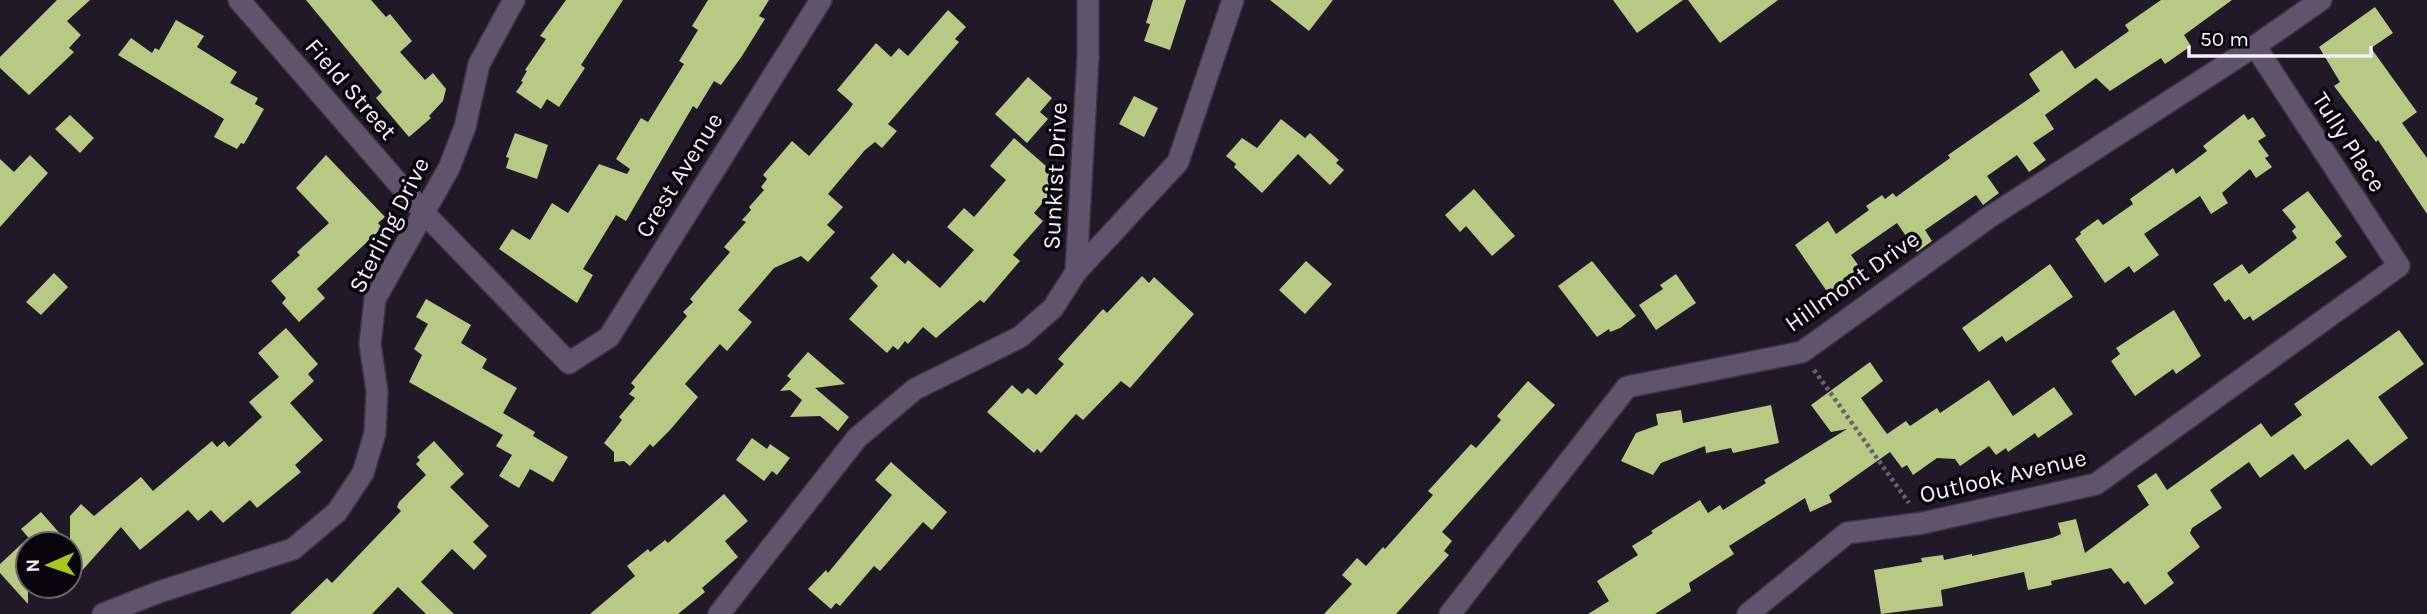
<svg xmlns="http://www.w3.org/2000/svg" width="2427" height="614" viewBox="0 0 2427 614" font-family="Karla,sans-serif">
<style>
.building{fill:#b8c983}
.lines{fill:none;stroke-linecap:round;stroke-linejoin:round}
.minor-casing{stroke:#3a3341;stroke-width:24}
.path{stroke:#68616f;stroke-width:4.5;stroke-dasharray:3.5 3.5;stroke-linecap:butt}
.minor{stroke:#60546d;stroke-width:21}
.labels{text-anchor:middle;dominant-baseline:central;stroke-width:7;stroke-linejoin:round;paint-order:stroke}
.street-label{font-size:24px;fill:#f5f0fb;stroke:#08060c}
</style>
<rect width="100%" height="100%" fill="#201928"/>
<g class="building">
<polygon points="57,0 90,0 67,21 81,35 69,48 74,52 29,95 0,68 0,57"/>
<polygon points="306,0 371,0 386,17 390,14 412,41 400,52 425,80 433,73 446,89 443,101 429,116 431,118 409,137 376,98 382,92"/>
<polygon points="566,0 623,0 581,65 585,68 559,107 547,99 541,109 516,92 523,82 521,81 527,71 525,70 546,39 540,36"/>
<polygon points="708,0 769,0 759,16 765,19 742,56 721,85 714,81 697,109 693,106 626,221 616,215 583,269 593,275 577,303 499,249 512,229 530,240 552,203 568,213 599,164 627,174 630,169 616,159 641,118 648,122 684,64 679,61 698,30 692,26"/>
<polygon points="1153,0 1186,0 1170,50 1144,41 1150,24 1146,23"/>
<polygon points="1270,0 1333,0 1309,31"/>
<polygon points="1613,0 1683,0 1637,33"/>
<polygon points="1688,0 1778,0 1720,43"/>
<polygon points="2161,0 2232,0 2184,35 2191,46 2165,64 2161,58 2110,91 2096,78 2045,115 2054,129 2033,143 2046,160 2029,172 2017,155 1987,176 1999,193 1983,205 1976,195 1925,230 1932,241 1917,252 1897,223 1851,255 1861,269 1828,293 1795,245 1828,221 1836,234 1869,210 1866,206 1882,195 1885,199 1893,193 1896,197 1950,158 1948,155 2040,91 2029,74 2062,50 2075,69 2129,31 2125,25"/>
<polygon points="2375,7 2393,33 2371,48 2417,112 2402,123 2427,158 2427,214 2378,140 2376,142 2334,86 2340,82 2319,47"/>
<polygon points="948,10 966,27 955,39 959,42 888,124 897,131 882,148 875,142 865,150 828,194 843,207 827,225 835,232 808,262 801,256 774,268 738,310 752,322 727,351 720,344 685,384 698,397 670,430 653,447 650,444 630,466 624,461 614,462 614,452 604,443 622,420 619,417 635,398 629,394 635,387 631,383 687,316 683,312 693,302 690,299 730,252 724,247 746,222 742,220 751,210 749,207 764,190 761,187 767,179 763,175 792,141 809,156 849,110 853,104 837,90 876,43 891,57 899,48 908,56"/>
<polygon points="176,20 204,36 197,47 237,72 230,83 258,98 255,104 264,109 244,144 241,143 237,149 214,137 224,119 118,55 131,38 152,53 155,48 159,50"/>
<polygon points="1028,77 1052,98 1040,112 1048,119 1027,143 995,114"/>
<polygon points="1134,96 1158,108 1144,137 1119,124"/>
<polygon points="2244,114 2248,120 2253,117 2266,136 2258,141 2269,156 2265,158 2272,167 2256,178 2250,169 2222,193 2228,203 2211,214 2200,196 2144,234 2159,255 2134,273 2129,266 2105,283 2075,239 2081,234 2080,232 2098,219 2103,225 2133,204 2130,199 2173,168 2176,174 2207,151 2203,146"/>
<polygon points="70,115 94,138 80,153 55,129"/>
<polygon points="1281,119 1305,138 1310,133 1339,160 1336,163 1344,170 1330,185 1298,154 1262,193 1234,167 1236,164 1226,156 1242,138 1257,148"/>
<polygon points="515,133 548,145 537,179 506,168 509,158 506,157"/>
<polygon points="1014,138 1054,173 1050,178 1058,185 1034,213 1043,221 1013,255 1020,261 984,303 980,300 936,338 923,327 908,344 905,341 898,350 893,346 887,353 849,319 878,286 870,278 893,253 905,264 908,260 940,288 974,250 947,227 964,208 974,217 1006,180 990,166"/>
<polygon points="30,155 48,173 0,227 0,159 14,172"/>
<polygon points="326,155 385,217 378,223 382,228 317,289 325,298 299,322 282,303 286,298 271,281 300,255 297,252 329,223 296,188"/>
<polygon points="1474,189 1515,236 1492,256 1466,226 1460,232 1445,215"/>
<polygon points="2308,191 2342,236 2335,242 2347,257 2253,321 2250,316 2244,320 2229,299 2225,302 2213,284 2242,264 2249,274 2297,238 2292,231 2296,227 2282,210"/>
<polygon points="1306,261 1332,284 1305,314 1279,290"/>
<polygon points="1592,261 1636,316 1620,328 1610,332 1609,329 1597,337 1558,286"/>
<polygon points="2050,264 2073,297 2006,342 2002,336 1979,352 1962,328"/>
<polygon points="54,273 68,287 41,315 26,302"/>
<polygon points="1676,274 1696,303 1656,330 1639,305 1663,289 1660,285"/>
<polygon points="1142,276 1149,283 1154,277 1194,314 1130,388 1121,381 1083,420 1076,414 1041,453 1037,449 1034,453 987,412 1012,385 1022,394 1028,388 1036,395 1039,392 1064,364 1058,359 1103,309 1107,313"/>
<polygon points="426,299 471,325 461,343 487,359 482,368 517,388 503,413 535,432 533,436 568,457 553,482 530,469 519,488 499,476 512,455 496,446 503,435 409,382 422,355 414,349 428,324 416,317"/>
<polygon points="2174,310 2201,356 2176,374 2173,369 2135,396 2111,361 2120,354 2116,348"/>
<polygon points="286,328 318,364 308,374 314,381 290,403 323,440 295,465 301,472 257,508 250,500 223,523 211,510 198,521 188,510 140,550 121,527 70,584 70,516 81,504 94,516 141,477 153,491 212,441 217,447 224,441 229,447 262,417 249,402 279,377 258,353"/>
<polygon points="2399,330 2424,364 2378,397 2408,438 2371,466 2348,439 2305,470 2293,454 2260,478 2249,462 2210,490 2222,508 2192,528 2190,533 2200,547 2167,573 2174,583 2145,605 2128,581 2124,584 2111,568 2051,581 2052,585 2028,590 2024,572 1941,590 1943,606 1881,614 1874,570 1922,562 1921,558 1943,555 1944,560 1972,554 1972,556 2052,538 2061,534 2058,523 2076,519 2085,553 2149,505 2137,486 2156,473 2167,490 2261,423 2271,437 2302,415 2294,404"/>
<polygon points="808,352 845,384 815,388 849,417 838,431 820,416 790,417 802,400 790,390 780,391 791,379 787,376"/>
<polygon points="1870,362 1883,381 1861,398 1887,434 1906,421 1910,426 1937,408 1940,413 1989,380 2013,416 2054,387 2073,414 2038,438 2035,433 2008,452 2006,448 1996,455 1989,446 1960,466 1955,459 1937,458 1913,475 1907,465 1902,468 1890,452 1829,495 1832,502 1810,512 1805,498 1729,546 1734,554 1689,583 1691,591 1655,614 1588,614 1609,601 1597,581 1638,555 1632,546 1653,533 1651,531 1700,500 1708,513 1720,505 1723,510 1766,483 1764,480 1847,429 1831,432 1811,405"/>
<polygon points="1528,381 1555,405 1442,532 1452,541 1444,551 1449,555 1396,614 1324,614 1352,584 1342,575 1357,558 1366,566 1383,547 1385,549 1433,495 1428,491 1471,444 1476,448 1501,420 1497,416"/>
<polygon points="1771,405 1779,443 1733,453 1731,448 1706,453 1705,446 1661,463 1653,475 1621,461 1636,433 1658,425 1656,414 1681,410 1683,423"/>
<polygon points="752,438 767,449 770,444 790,458 777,475 772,471 764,481 736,460"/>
<polygon points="434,441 464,474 450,487 489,526 473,542 487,556 474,570 452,549 421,582 454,614 426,614 398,587 372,614 290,614 327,578 332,583 401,511 397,507 399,502 426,475 416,464 420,460 417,457"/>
<polygon points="891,462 947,512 932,530 923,522 880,571 874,566 840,606 836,603 831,609 808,589 826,570 828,573 892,495 875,480"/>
<polygon points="724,494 748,521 725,541 738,557 702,588 705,592 678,614 590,614 635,576 627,566 648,549 650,552 665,540 668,543"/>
<polygon points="41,512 69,544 34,544 21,529"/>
<polygon points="28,538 28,604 0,573 0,564"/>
</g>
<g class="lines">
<defs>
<g id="minor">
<polyline points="239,0 425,214 569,363 609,337 821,0"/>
<polyline points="1076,272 1178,162 1233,0"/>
<polyline points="103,614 159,592 293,549 337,512 363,473 375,433 377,391 370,344 375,299 449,168 465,127 479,64 514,0"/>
<polyline points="719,614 857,438 915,389 1020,337 1053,308 1076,272 1088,57 1088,0"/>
<polyline points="1450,614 1627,387 1802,352 1988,218 2255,46 2321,0"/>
<polyline points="1748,614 1847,533 1923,523 2096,484 2399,266 2255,46"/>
</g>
</defs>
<use href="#minor" class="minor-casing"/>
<polyline class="path" points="1814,370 1909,503"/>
<use href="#minor" class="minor"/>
</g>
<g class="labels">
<g class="street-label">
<text transform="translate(351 89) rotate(49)">Field Street</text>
<text transform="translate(2349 142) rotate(57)">Tully Place</text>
<text transform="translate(679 175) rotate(-58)">Crest Avenue</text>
<text transform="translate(1055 176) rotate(-87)">Sunkist Drive</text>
<text transform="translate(389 225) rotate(-63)">Sterling Drive</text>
<text transform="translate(1852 281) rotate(-35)">Hillmont Drive</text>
<text transform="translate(2003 476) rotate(-13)">Outlook Avenue</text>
</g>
</g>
<g transform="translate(49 565) rotate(268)"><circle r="33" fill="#08060c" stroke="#67646c" stroke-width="2"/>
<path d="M0-5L12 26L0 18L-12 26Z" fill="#aac718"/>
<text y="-10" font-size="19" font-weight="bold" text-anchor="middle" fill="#f5f0fb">N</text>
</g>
<path d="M2189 46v10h182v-10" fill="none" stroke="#f5f0fb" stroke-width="3.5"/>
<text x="2200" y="46" font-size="21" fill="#f5f0fb" stroke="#08060c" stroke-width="5" paint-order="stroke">50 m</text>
</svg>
